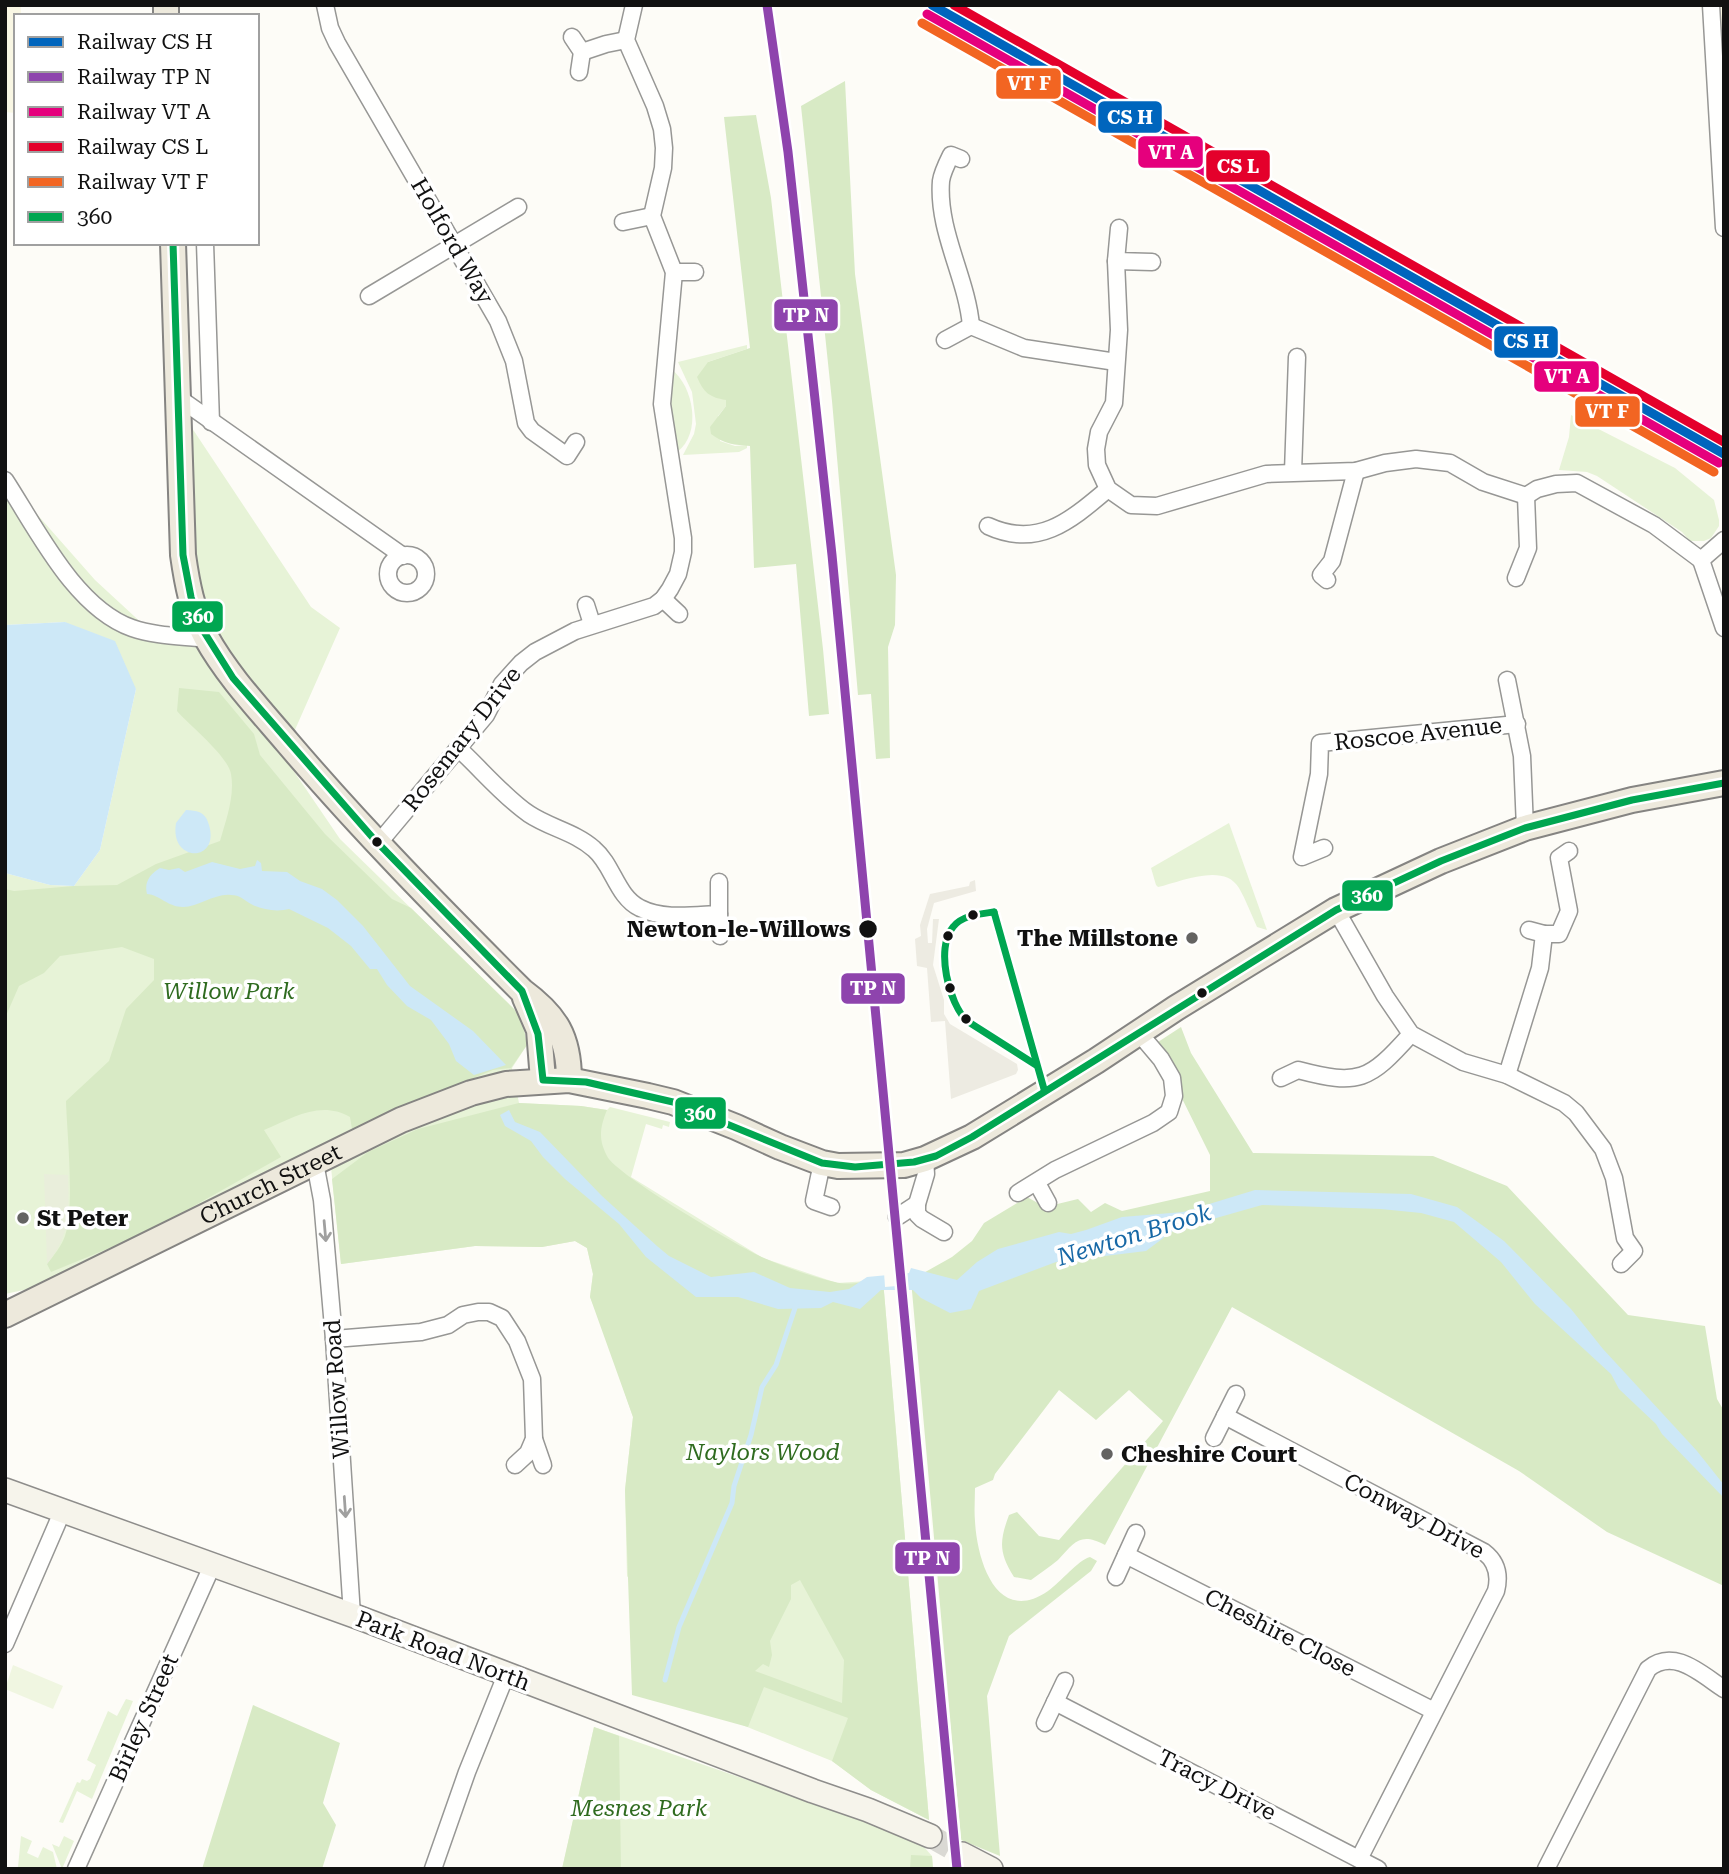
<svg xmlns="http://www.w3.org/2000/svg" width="1729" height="1874" viewBox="0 0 1729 1874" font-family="'Roboto Serif',serif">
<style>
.farmland{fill:#f9f7e4}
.green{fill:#e7f3d7}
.forest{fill:#d8eac5;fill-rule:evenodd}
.cemetery{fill:#e9eedb}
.pitch{fill:#f0f6e1}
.plaza{fill:#edebe2}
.water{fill:#cde8f7}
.pier{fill:#fdfcf7}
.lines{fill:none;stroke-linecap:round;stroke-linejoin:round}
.stream{stroke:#cde8f7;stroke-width:5}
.secondary-tunnel{stroke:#dad9d4;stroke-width:23;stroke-dasharray:23 11;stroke-linecap:butt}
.street-casing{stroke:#979795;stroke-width:19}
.secondary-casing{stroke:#8e8d8b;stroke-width:26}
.primary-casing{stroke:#858482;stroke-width:28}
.street{stroke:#fffffe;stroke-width:16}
.secondary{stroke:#f6f4eb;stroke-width:23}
.primary{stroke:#ede9dc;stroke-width:24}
.bus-1-casing{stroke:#fff;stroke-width:12}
.bus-1{stroke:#00a651;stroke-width:7}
.rail-1-casing{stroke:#fff;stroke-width:14}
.rail-2-casing{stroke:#fff;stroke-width:14}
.rail-3-casing{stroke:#fff;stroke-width:14}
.rail-4-casing{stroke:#fff;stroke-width:14}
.rail-5-casing{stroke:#fff;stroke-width:14}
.rail-1{stroke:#0065bd;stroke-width:9}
.rail-2{stroke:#8e44ad;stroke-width:9}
.rail-3{stroke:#e5007d;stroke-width:9}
.rail-4{stroke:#e4002b;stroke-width:9}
.rail-5{stroke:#f26522;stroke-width:9}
.oneway{stroke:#a0a09f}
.bus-dot{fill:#111;stroke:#fff;stroke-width:2.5}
.poi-dot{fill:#646362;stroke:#fff;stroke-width:2.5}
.labels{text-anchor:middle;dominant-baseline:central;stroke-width:7;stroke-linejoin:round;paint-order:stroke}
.street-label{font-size:23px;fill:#111;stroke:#fff}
.stop-label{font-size:23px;font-weight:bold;fill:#111;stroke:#fff;text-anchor:end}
.poi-label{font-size:23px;font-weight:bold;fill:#111;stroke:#fff;text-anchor:start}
.park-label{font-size:23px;font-style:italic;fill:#2f6b1f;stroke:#fff}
.water-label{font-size:24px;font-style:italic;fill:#1768a6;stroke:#fff}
.line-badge{stroke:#fff;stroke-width:2.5}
.badge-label{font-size:19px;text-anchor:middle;font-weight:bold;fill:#fff}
</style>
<rect width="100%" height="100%" fill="#fdfcf7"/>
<g class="farmland">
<polygon points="5,5 21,5 21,16 16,16 16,113 5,112"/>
<polygon points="1710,5 1724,5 1724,88 1718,88"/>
</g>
<g class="green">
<polygon points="747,345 747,349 708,362 726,400 726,406 718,416 720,441 735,446 747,445 747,448 739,452 683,455 694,434 696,424 692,392 678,362"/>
<path d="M671 369C694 386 702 434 677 452L670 407Z"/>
<polygon points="1571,415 1675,468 1714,500 1719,520 1719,526 1711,538 1704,541 1690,541 1682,532 1597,476 1587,472 1559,470 1569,437"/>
<polygon points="188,422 311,607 340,628 294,732 280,751 340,839 514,1009 527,1045 512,1068 519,1103 581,1106 607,1110 610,1107 670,1122 669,1127 663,1125 662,1129 646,1124 631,1177 763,1258 837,1283 883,1280 929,1820 871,1790 832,1761 735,1722 627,1576 625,1490 633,1417 602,1326 590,1297 593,1274 587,1248 575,1241 542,1247 475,1246 341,1264 329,1148 75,1279 5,1294 5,873 50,885 74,886 100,850 136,689 65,622 5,625 5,478 95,580 147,628 213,624 197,598"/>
<path d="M1229 823 1267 930 1257 927C1251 914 1246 900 1239 888 1224 862 1180 882 1158 887L1156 885 1151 868Z"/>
<polygon points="126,1699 133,1701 92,1799 77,1791 63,1823 59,1822 77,1782 80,1783 82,1779 87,1781 90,1779 96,1765 87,1760 108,1711 117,1716"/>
<polygon points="594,1727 916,1838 932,1856 933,1869 562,1869"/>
<polygon points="21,1836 32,1841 27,1853 38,1858 43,1847 53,1852 57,1869 18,1867"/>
<polygon points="64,1836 74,1841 62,1869 52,1844 59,1847"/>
</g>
<g class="forest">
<polygon points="845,81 855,274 896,575 895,625 888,647 890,758 876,759 871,694 858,695 832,401 801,106"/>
<path d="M756 115 771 198 823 649 829 714 809 716 796 564 754 568 750 446C735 445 724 444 711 434L710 427 726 406V400C709 397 704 393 697 377L708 362 750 348 724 117Z"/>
<path d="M179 688 219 692 254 734 260 755 325 834 392 899 411 908 514 1009 523 1023 527 1045 511 1068 493 1070 352 1129 350 1117C320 1100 293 1118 264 1130L281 1157 146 1233 51 1272 47 1264C54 1255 61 1247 65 1236 75 1207 67 1134 66 1101L109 1061 126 1009 154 980V959L122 947 60 956 44 973 19 986 5 1018V889L14 891 74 886 117 885 156 864 220 841C226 820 235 796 231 774 228 756 190 726 177 711Z"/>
<path d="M1181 1027 1191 1053 1253 1153 1433 1156 1507 1186 1628 1315 1705 1326 1717 1399 1724 1411V1586L1607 1532 1519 1471 1232 1307 1105 1545C1080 1532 1075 1542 1058 1560 1050 1567 1040 1573 1031 1580L1014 1577C999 1553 999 1542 1009 1515L1017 1512 1039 1536 1059 1540 1163 1421 1129 1390 1096 1420 1059 1390 995 1474 993 1480 975 1488C975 1499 974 1510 975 1521 977 1561 997 1626 1048 1591 1061 1582 1078 1560 1090 1557L1097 1561 1091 1571 1009 1636 987 1696 1000 1856 961 1840 911 1280 952 1257 972 1241 984 1223 1027 1197 1045 1207 1078 1199 1091 1212 1105 1203 1122 1211 1210 1191V1155L1155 1044Z"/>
<path d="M519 1103 581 1106 607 1110C600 1127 598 1139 607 1156 616 1175 739 1247 764 1258 784 1267 813 1277 835 1282 849 1286 868 1281 883 1280L929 1820 871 1790 832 1761 848 1718 764 1687 748 1727 632 1695 625 1490 633 1417 590 1297 593 1274 587 1248 575 1241 542 1247 475 1246 341 1264 332 1179 368 1152 418 1129ZM800 1580 844 1660 842 1703 755 1671 763 1664 769 1667 772 1655 770 1641 791 1599V1585Z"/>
<polygon points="253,1705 340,1743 323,1803 336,1825 322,1869 202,1869"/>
<polygon points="594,1727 619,1736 621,1869 562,1869"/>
<polygon points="911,1855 932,1856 933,1869 910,1869"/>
</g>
<path class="cemetery" d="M44 1174 68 1175C69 1210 71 1235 47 1264Z"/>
<polygon class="pitch" points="13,1665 63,1686 53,1709 5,1689"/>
<polygon class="plaza" points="975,880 976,891 934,903 927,929 928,943 932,943 933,919 939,919 933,965 944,1000 944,1014 950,1024 1017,1064 1018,1070 1016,1074 951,1099 945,1021 931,1022 927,968 917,966 915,939 921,936 920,925 930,894 969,886 970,882"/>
<g class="water">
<polygon points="65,622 115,641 136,689 100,850 74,886 50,885 5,873 5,625"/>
<path d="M186 810C197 811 204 811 208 822 223 863 169 864 176 823Z"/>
<path d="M257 860 261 863 262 871 287 872 300 881 322 889 337 900 363 926 410 986 473 1031 506 1065 474 1075 456 1061 449 1044 431 1020 407 1006 387 985 377 969H370L351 946 328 928 289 909C278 912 261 910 251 904 244 900 240 895 231 895 215 893 199 907 183 907 168 907 160 895 147 894 144 882 150 874 160 868L169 870 179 868 185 872 212 862 240 869 255 866Z"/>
<polygon points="509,1110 515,1122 540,1132 602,1196 657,1246 669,1256 711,1277 754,1272 790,1288 830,1292 849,1289 867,1277 909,1273 911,1268 957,1280 977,1262 998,1249 1059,1232 1071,1234 1086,1230 1122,1217 1183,1212 1255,1190 1411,1194 1457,1207 1504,1241 1571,1309 1603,1349 1697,1451 1724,1485 1724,1498 1662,1434 1656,1424 1619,1389 1611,1374 1535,1304 1501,1262 1454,1222 1421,1213 1381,1209 1262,1205 1174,1230 1146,1251 1056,1262 979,1291 971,1309 950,1313 921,1298 913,1290 881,1290 860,1309 833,1302 821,1308 778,1309 738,1297 696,1297 646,1257 619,1224 565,1179 543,1157 531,1141 505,1126 500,1115"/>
</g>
<polygon class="pier" points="907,1270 908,1285 885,1287 884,1272"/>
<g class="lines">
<polyline class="stream" points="665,1680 679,1627 732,1503 734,1486 751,1435 762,1387 776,1365 796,1305"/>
<polyline class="secondary-tunnel" points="930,1836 962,1854"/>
<defs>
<g id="street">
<polyline points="325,5 330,28 337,43 498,321 514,361 526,423 532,431 567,456 576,442"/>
<polyline points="1711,5 1724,228"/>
<polyline points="572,37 582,52 579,72"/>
<polyline points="582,52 606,44 626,40"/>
<path d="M961 159 951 155C947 163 942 173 941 181 937 231 967 278 971 326"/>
<polyline points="623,222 652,216"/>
<polyline points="1119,228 1116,261 1152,262"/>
<polyline points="205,243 211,422"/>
<polyline points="1116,261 1119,330 1114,403 1099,432 1096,449 1097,465 1108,489 1131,505 1157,506 1266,474 1356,471 1385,463 1416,459 1450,463 1483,482 1526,496 1537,489 1556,484 1577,483 1654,525 1701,560"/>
<polyline points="674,272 695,272"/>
<polyline points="369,296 518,207"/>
<polyline points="945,340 971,326 1024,348 1116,362"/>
<polyline points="176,396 403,556"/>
<polyline points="1293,472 1297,357"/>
<path d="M5 480C37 529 75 608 132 628 155 636 182 636 207 639"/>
<path d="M988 526C1038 549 1070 521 1108 489"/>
<circle cx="407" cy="574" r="19"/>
<polyline points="1701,560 1724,628"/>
<polyline points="1701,560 1724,540"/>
<polyline points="1516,578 1528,548 1526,496"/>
<polyline points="1327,580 1321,575 1332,561 1356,471"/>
<polyline points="663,599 679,614"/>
<polyline points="586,605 592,624"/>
<polyline points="1507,680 1522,756 1525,828"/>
<path d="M458 748C480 768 505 798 529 814 550 828 575 832 594 849 613 865 617 897 640 908 663 920 694 915 719 914V882"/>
<polyline points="377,845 486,715 502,684 521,663 535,652 575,631 654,606 663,599 670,589 678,574 683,552 683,538 662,404 674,272 652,216 663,168 664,148 662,129 655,106 626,40 634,5"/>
<polyline points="1324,848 1302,857 1319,774 1320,743 1517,724"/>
<polyline points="1336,910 1385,996 1411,1034 1463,1062 1507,1075 1564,1103 1576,1113 1603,1149 1614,1178 1625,1238 1634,1251 1621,1264"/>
<polyline points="719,914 720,936"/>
<polyline points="1544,934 1559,934 1569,911 1559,858 1569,851"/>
<polyline points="1507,1075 1540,968 1544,934 1529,930"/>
<path d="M1281 1078 1298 1070C1359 1086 1369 1081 1411 1034"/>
<polyline points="925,1159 926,1174 917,1204 917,1214 922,1219 944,1232"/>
<polyline points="315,1163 322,1200 334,1339 352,1615"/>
<polyline points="822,1163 814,1201 831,1207"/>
<polyline points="1037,1183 1048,1203"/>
<polyline points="1018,1193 1055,1170 1153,1123 1169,1112 1174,1096 1172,1078 1161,1059 1139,1033"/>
<polyline points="897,1217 917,1204"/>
<polyline points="334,1339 421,1332 448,1325 463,1315 478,1312 489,1312 502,1318 517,1341 532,1379 534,1439 528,1453 515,1465"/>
<path d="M1225 1416 1484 1552C1497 1562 1500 1575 1496 1591L1359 1859"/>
<polyline points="1214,1438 1236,1394"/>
<polyline points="534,1439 543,1465"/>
<polyline points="1126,1555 1434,1711"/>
<polyline points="1116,1577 1136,1533"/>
<polyline points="5,1644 63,1510"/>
<polyline points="1055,1702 1378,1869"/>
<polyline points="1045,1723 1065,1681"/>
<polyline points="76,1869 212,1566"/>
<polyline points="433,1869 467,1772 506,1675"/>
<path d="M1546 1869 1648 1669C1674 1647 1701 1674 1724 1689"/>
</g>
<g id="secondary">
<polyline points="5,1490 360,1618 813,1791 868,1810 930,1836"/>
<polyline points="962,1854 991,1869"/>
</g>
<g id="primary">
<polyline points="166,5 166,16"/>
<path d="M173 243 183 555C187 583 192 611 206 637 227 675 259 709 287 742 361 829 441 910 522 991 556 1016 569 1037 569 1080"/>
<polyline points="525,998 539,1030 543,1080"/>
<path id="s1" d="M5 1315 401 1120 471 1093 506 1084 569 1080 648 1096 673 1102 736 1127 780 1147 822 1163 838 1166 904 1165 925 1159 972 1137 1096 1061 1176 1008 1336 910 1441 861 1525 828 1632 800 1724 783"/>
</g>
</defs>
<use href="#street" class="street-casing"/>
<use href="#secondary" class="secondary-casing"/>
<use href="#primary" class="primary-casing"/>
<use href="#street" class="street"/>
<use href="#secondary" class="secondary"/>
<use href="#primary" class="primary"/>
<defs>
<g id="bus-1">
<polyline points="173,243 183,555 191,597 201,627 233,678 373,838 522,991 538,1034 543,1080 586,1082 673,1102 822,1163 855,1167 914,1162 936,1156 972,1137 1336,910 1441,861 1525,828 1632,800 1724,783"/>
<path d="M994 912C980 914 962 915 953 927 935 948 949 1004 967 1021L1036 1065"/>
<polyline points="994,912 1044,1089"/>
</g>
</defs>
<use href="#bus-1" class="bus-1-casing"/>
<use href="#bus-1" class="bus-1"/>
<defs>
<polyline id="rail-1" points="932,5 1724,454"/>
<polyline id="rail-2" points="767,5 788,152 832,555 957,1869"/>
<polyline id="rail-3" points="927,14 1719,463"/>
<polyline id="rail-4" points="954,5 1724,442"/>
<polyline id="rail-5" points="922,23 1714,472"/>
</defs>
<use href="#rail-1" class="rail-1-casing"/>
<use href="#rail-2" class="rail-2-casing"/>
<use href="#rail-3" class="rail-3-casing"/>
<use href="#rail-4" class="rail-4-casing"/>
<use href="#rail-5" class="rail-5-casing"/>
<use href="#rail-1" class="rail-1"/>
<use href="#rail-2" class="rail-2"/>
<use href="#rail-3" class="rail-3"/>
<use href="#rail-4" class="rail-4"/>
<use href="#rail-5" class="rail-5"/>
</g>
<defs><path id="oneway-shaft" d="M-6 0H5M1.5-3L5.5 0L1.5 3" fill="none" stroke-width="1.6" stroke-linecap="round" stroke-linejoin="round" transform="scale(1.75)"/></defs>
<g class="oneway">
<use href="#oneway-shaft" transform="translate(325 1231) rotate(85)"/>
<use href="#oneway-shaft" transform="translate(345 1507) rotate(86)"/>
</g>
<g class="bus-dot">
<circle cx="377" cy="842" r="6"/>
<circle cx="973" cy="915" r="6"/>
<circle cx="868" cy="929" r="10"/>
<circle cx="948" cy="936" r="6"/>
<circle cx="950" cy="988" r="6"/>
<circle cx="1202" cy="993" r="6"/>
<circle cx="966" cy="1019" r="6"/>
</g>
<g class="poi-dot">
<circle cx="1192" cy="938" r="7"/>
<circle cx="23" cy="1218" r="7"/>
<circle cx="1107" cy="1454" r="7"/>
</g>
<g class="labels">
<g class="street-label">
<text transform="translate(452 241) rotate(60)">Holford Way</text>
<text transform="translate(1418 734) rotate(-6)">Roscoe Avenue</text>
<text transform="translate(462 739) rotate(-52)">Rosemary Drive</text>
<text stroke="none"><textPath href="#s1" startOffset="296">Church Street</textPath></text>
<text transform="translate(337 1389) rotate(-94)">Willow Road</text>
<text transform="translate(1414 1516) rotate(28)">Conway Drive</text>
<text transform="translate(1280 1633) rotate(27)">Cheshire Close</text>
<text transform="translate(443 1651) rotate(21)">Park Road North</text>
<text transform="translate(144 1718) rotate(-66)">Birley Street</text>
<text transform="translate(1217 1785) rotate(27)">Tracy Drive</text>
</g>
<g class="stop-label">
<text x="851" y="929">Newton-le-Willows</text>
</g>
<g class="poi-label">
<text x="1178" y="938" text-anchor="end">The Millstone</text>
<text x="37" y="1218">St Peter</text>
<text x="1121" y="1454">Cheshire Court</text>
</g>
<g class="park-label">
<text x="229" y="991">Willow Park</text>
<text x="763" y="1452">Naylors Wood</text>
<text x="639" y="1808">Mesnes Park</text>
</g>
<g class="water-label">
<text transform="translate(1134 1235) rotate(-17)">Newton Brook</text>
</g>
</g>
<g class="line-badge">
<rect x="995" y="67" width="67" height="33" rx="7" fill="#f26522"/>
<rect x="1097" y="100" width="66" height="34" rx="7" fill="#0065bd"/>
<rect x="1137" y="135" width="67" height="34" rx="7" fill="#e5007d"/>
<rect x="1205" y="149" width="66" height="34" rx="7" fill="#e4002b"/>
<rect x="773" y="298" width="66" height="34" rx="7" fill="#8e44ad"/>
<rect x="1493" y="325" width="66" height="34" rx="7" fill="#0065bd"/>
<rect x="1533" y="360" width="67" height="33" rx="7" fill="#e5007d"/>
<rect x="1574" y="395" width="67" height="33" rx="7" fill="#f26522"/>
<rect x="171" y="600" width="53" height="33" rx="7" fill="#00a651"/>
<rect x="1341" y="879" width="53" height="33" rx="7" fill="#00a651"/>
<rect x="840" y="972" width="66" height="33" rx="7" fill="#8e44ad"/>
<rect x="674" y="1096" width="53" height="34" rx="7" fill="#00a651"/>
<rect x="894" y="1541" width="67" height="34" rx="7" fill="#8e44ad"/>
</g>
<g class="badge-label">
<text x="1029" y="90">VT F</text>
<text x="1130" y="124">CS H</text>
<text x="1171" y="159">VT A</text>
<text x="1238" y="173">CS L</text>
<text x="806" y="322">TP N</text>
<text x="1526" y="348">CS H</text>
<text x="1567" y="383">VT A</text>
<text x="1607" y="418">VT F</text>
<text x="198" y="623">360</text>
<text x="1367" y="902">360</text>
<text x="873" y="995">TP N</text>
<text x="700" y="1120">360</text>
<text x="927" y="1565">TP N</text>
</g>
<rect width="1729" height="1874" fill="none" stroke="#111111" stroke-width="14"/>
<rect x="14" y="14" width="245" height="231" fill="#ffffff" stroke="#a0a0a0" stroke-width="2"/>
<rect x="28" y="37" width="35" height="10" fill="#0065bd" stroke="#a0a0a0" stroke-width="2"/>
<text x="77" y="49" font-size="21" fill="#111111">Railway CS H</text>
<rect x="28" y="72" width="35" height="10" fill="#8e44ad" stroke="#a0a0a0" stroke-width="2"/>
<text x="77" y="84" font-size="21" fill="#111111">Railway TP N</text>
<rect x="28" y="107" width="35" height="10" fill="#e5007d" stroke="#a0a0a0" stroke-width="2"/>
<text x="77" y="119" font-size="21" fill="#111111">Railway VT A</text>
<rect x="28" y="142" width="35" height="10" fill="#e4002b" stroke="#a0a0a0" stroke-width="2"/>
<text x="77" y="154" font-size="21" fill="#111111">Railway CS L</text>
<rect x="28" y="177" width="35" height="10" fill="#f26522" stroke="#a0a0a0" stroke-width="2"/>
<text x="77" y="189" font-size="21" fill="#111111">Railway VT F</text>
<rect x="28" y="212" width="35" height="10" fill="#00a651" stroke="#a0a0a0" stroke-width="2"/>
<text x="77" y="224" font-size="21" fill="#111111">360</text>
</svg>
